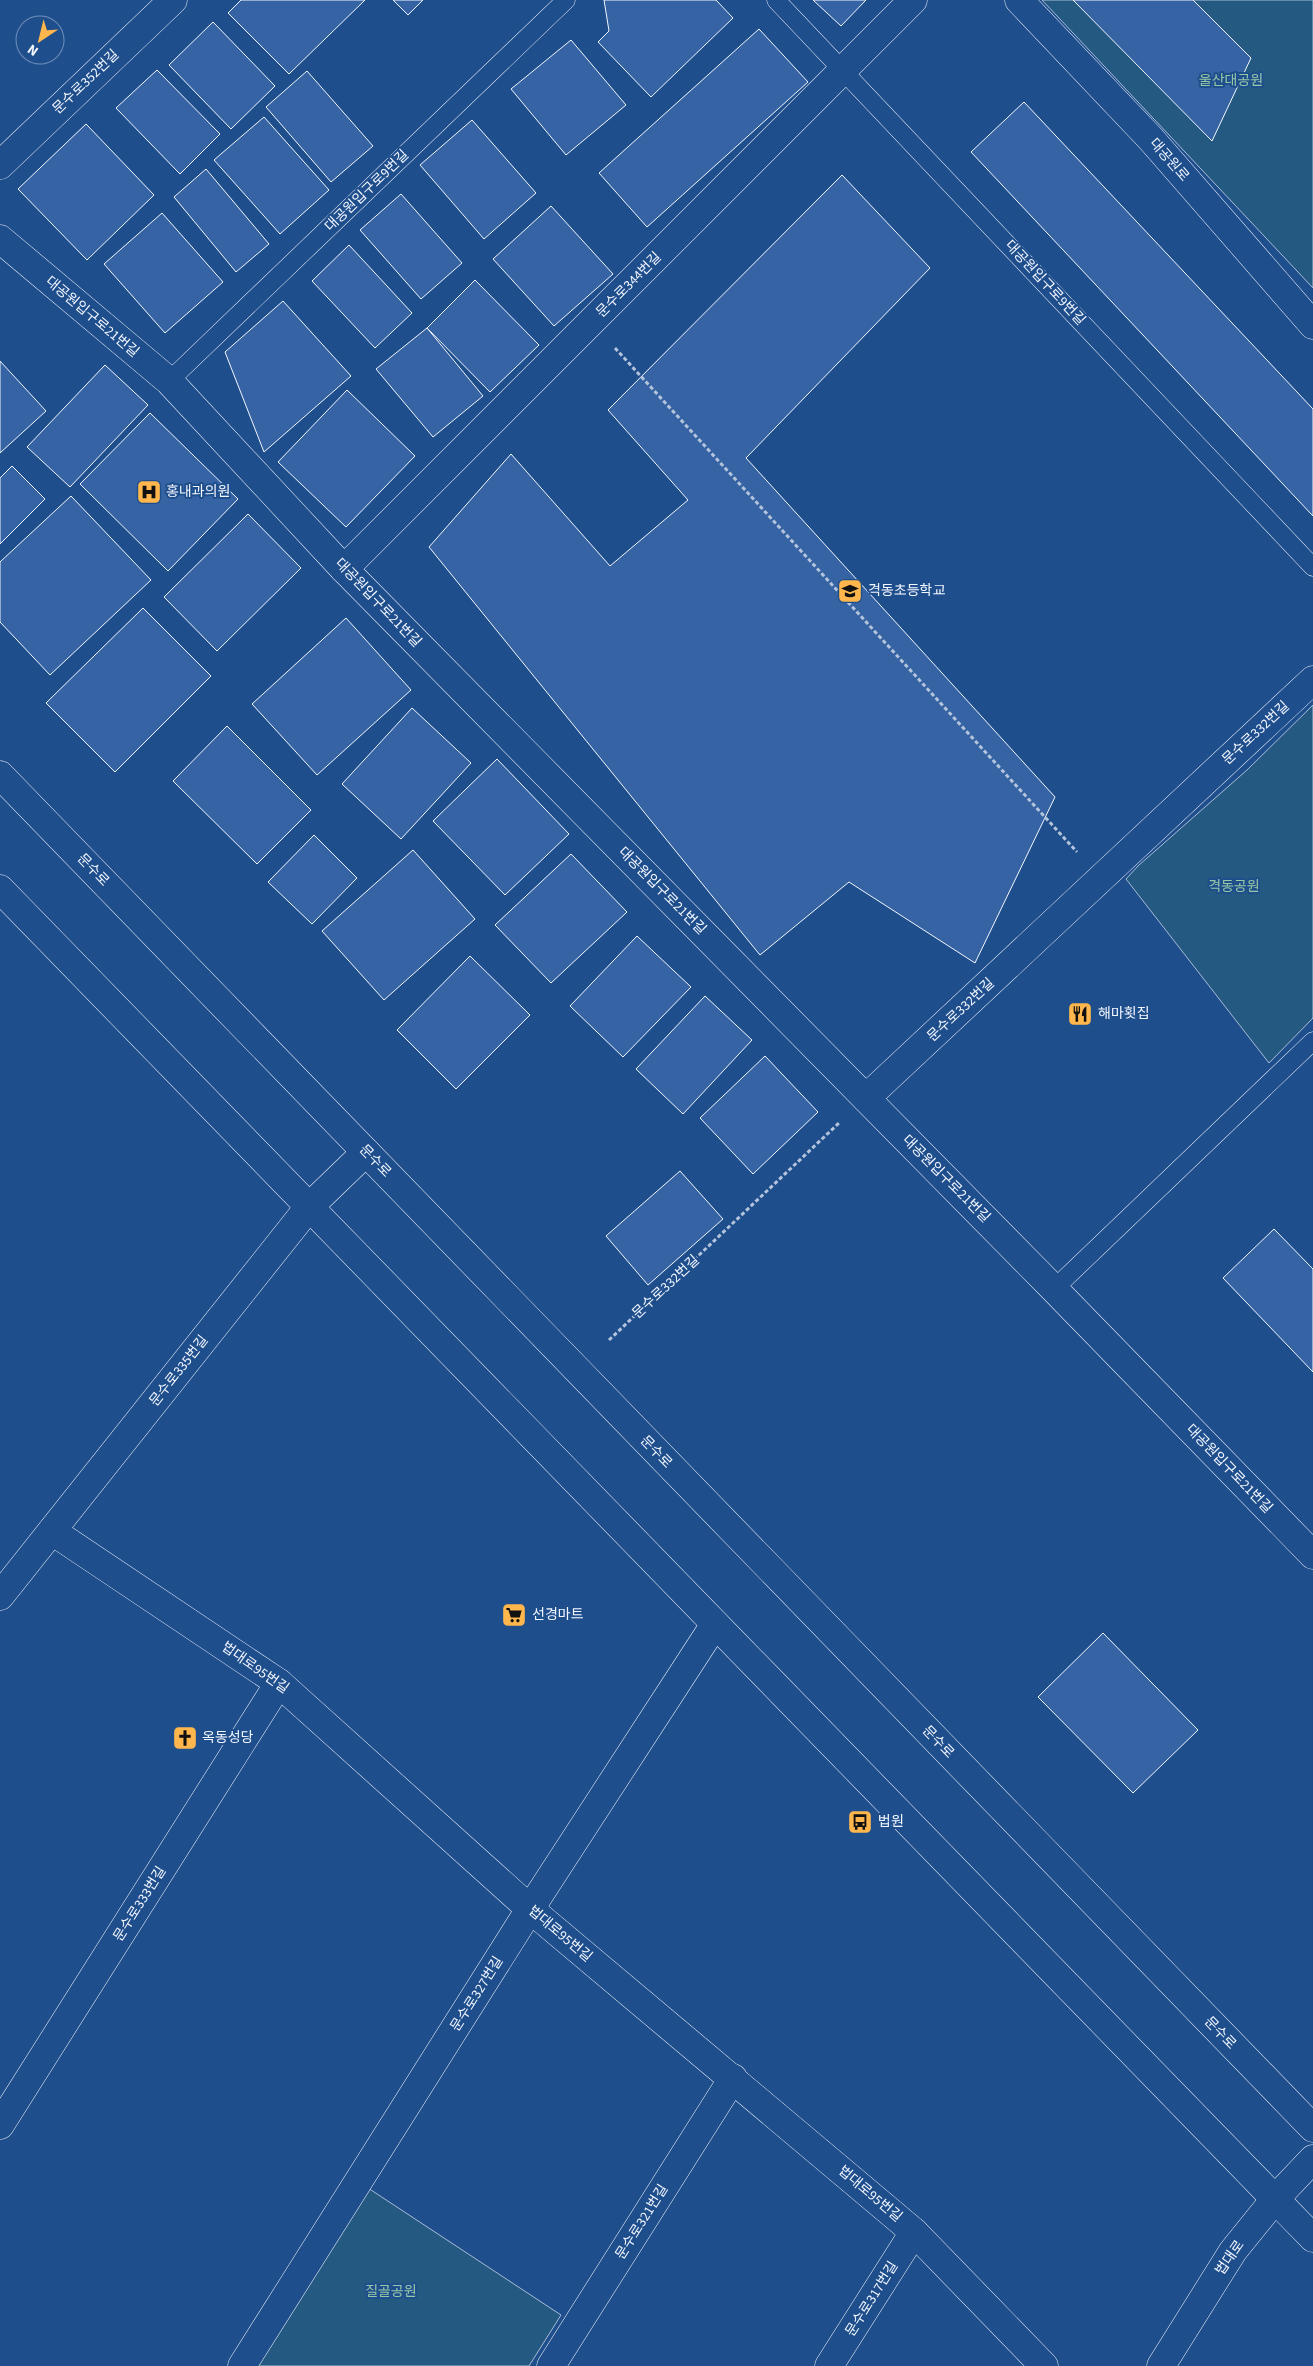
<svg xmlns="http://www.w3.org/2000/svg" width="1313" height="2366" viewBox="0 0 1313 2366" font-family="'Source Sans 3','Noto Sans KR',sans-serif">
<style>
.green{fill:#245a82;stroke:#a8bbd7}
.building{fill:#3563a3;stroke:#f2f6ff}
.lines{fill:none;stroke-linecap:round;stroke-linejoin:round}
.lane-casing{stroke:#f2f6ff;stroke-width:19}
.street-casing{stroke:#f2f6ff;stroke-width:29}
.secondary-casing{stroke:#f2f6ff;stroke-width:29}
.path{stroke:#b3c4dc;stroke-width:3;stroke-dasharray:4 2.5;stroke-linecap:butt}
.lane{stroke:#1f4e8c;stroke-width:18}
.street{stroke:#1f4e8c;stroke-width:28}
.secondary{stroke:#1f4e8c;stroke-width:28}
.labels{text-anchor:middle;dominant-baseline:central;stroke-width:4;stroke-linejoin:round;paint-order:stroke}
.park-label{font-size:14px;fill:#97c8a6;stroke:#1f4e8c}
.street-label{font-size:14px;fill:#f2f6ff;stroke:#1f4e8c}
.poi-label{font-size:14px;fill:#f2f6ff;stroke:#1f4e8c;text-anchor:start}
</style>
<rect width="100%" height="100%" fill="#1f4e8c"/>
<g class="green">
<polygon points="1042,0 1313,0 1313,288"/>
<polygon points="1313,705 1313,1018 1269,1063 1126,879 1138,866 1247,770"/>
<polygon points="368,2188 561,2315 529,2366 258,2366"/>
</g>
<g class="building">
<polygon points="241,0 365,0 289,74 228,13"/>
<polygon points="393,0 423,0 408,15"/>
<polygon points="604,0 716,0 733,18 651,97 598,42 609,31"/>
<polygon points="813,0 866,0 841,26"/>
<polygon points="1073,0 1193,0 1251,58 1212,141"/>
<polygon points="213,22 275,86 231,129 169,65"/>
<polygon points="759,29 808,82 647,227 599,173"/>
<polygon points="571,40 626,105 566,155 511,89"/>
<polygon points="157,70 220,134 180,174 116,108"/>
<polygon points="307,71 373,146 331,182 266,107"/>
<polygon points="1024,102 1313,409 1313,516 971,152"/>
<polygon points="264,117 329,190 280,234 214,160"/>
<polygon points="472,120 536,193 484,239 420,165"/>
<polygon points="86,124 154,195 87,260 18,189"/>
<polygon points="206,169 269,244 236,272 174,197"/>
<polygon points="842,175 930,268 746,458 1055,797 975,963 849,882 760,955 429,547 511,454 610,566 688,500 608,410"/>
<polygon points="401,194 462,263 421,299 360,230"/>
<polygon points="551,206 613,274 554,326 493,259"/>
<polygon points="162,213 223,282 165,333 104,264"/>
<polygon points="349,245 412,313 375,348 312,281"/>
<polygon points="475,280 539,345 490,392 427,328"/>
<polygon points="283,301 351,376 264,452 225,352"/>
<polygon points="427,328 483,396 433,437 376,369"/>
<polygon points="0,361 46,411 0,453"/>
<polygon points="105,365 148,405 70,487 27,447"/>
<polygon points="347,390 415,456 346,527 278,462"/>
<polygon points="150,413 238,499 168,571 80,484"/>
<polygon points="12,466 45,499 0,544 0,478"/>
<polygon points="71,496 151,580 50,675 0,622 0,562"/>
<polygon points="248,514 301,568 217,651 164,597"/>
<polygon points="143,608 211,676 115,772 46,703"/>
<polygon points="346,618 411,690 317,775 252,704"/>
<polygon points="412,708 471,763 401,839 342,784"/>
<polygon points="227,726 311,810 257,864 173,781"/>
<polygon points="497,759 569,834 505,895 433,821"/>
<polygon points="314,835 357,878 312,924 268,882"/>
<polygon points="413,850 475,919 384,1000 322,931"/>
<polygon points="571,854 627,912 551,983 495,925"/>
<polygon points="637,936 691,987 623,1057 570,1006"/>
<polygon points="470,956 530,1015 456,1089 397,1030"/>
<polygon points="705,996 752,1040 683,1114 636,1069"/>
<polygon points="765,1056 818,1112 753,1174 700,1118"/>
<polygon points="680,1171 723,1219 648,1285 606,1236"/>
<polygon points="1274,1229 1313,1269 1313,1372 1223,1278"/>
<polygon points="1103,1633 1198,1730 1133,1793 1038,1697"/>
</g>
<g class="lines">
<defs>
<g id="lane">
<polyline points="776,0 1313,567"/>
<polyline points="169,381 566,0"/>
<polyline points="1054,1289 1313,1041"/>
</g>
<g id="street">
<polyline points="1019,0 1151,139 1313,325"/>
<polyline points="0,165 173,0"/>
<polyline points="0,239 169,381 344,569 1054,1289 1313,1555"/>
<polyline points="344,569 913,0"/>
<polyline points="866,1098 1313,680"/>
<polyline points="52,1531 279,1683 530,1909 914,2232 1044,2366"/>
<polyline points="0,2125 279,1683"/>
<polyline points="242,2366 530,1909 715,1624"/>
<polyline points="551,2366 733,2078"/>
<polyline points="829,2366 914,2232"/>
</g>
<g id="secondary">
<polyline points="0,775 1313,2128"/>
<polyline points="0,889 1313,2238"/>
<polyline points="0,1596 309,1207 366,1152"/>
<polyline points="1161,2366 1233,2251 1275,2199 1313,2159"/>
</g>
</defs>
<use href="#lane" class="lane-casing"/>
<use href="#street" class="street-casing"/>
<use href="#secondary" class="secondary-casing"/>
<g class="path">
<polyline points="615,348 1077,852"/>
<polyline points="609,1340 840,1122"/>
</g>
<use href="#lane" class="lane"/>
<use href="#street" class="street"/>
<use href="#secondary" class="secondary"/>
</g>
<defs>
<symbol id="hospital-square" viewBox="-11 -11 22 22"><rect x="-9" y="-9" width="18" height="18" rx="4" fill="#ffb74d" stroke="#1f4e8c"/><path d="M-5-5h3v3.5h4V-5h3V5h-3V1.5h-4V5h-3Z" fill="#111"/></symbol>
<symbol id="school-square" viewBox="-11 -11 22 22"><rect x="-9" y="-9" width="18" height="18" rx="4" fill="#ffb74d" stroke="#1f4e8c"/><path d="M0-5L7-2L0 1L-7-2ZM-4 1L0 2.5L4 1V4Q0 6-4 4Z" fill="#111"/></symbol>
<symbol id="restaurant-square" viewBox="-11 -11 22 22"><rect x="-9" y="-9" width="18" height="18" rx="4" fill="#ffb74d" stroke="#1f4e8c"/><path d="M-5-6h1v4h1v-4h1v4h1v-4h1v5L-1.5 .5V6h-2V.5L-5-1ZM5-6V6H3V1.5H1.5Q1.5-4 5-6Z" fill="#111"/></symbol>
<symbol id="supermarket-square" viewBox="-11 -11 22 22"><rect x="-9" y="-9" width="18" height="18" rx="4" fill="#ffb74d" stroke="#1f4e8c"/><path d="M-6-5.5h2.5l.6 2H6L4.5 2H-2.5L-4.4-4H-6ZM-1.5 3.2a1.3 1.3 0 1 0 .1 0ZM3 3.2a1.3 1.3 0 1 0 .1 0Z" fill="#111"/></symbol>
<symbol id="church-square" viewBox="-11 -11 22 22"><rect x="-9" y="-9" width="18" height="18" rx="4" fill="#ffb74d" stroke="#1f4e8c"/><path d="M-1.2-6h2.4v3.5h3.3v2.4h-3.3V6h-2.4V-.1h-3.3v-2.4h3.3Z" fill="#111"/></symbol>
<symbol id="bus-square" viewBox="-11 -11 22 22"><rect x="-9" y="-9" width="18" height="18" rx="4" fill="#ffb74d" stroke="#1f4e8c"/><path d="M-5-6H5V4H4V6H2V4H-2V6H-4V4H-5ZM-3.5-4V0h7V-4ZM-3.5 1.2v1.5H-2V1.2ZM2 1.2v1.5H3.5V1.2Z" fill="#111"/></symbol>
</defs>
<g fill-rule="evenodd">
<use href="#hospital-square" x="135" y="478" width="28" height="28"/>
<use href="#school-square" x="836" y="577" width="28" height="28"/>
<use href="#restaurant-square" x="1066" y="1000" width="28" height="28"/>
<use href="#supermarket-square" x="500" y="1601" width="28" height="28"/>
<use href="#church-square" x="171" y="1724" width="28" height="28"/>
<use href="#bus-square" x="846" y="1808" width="28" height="28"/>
</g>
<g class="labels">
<g class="park-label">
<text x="1231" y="81">울산대공원</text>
<text x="1234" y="887">격동공원</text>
<text x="391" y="2292">질골공원</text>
</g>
<g class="street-label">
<text transform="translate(86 82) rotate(-44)">문수로352번길</text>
<text transform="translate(1169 160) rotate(49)">대공원로</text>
<text transform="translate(367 191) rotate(-44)">대공원입구로9번길</text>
<text transform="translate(1045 283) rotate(47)">대공원입구로9번길</text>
<text transform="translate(629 285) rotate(-45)">문수로344번길</text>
<text transform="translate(92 317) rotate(40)">대공원입구로21번길</text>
<text transform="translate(378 603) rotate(46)">대공원입구로21번길</text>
<text transform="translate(1256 733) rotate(-43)">문수로332번길</text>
<text transform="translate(93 870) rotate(46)">문수로</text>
<text transform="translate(662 891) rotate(45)">대공원입구로21번길</text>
<text transform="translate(961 1010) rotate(-43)">문수로332번길</text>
<text transform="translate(375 1161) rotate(46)">문수로</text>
<text transform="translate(946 1179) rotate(45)">대공원입구로21번길</text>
<text transform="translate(666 1287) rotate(-43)">문수로332번길</text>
<text transform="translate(179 1371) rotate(-52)">문수로335번길</text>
<text transform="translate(656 1452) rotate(46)">문수로</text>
<text transform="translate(1229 1469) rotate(46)">대공원입구로21번길</text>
<text transform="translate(255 1668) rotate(35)">법대로95번길</text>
<text transform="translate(938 1742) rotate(46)">문수로</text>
<text transform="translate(140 1904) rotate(-58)">문수로333번길</text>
<text transform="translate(560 1934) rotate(40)">법대로95번길</text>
<text transform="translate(477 1994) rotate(-58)">문수로327번길</text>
<text transform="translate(1220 2033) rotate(46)">문수로</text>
<text transform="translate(870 2194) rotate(40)">법대로95번길</text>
<text transform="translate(642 2222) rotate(-58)">문수로321번길</text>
<text transform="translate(1230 2258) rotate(-55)">법대로</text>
<text transform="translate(872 2299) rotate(-58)">문수로317번길</text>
</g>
<g class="poi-label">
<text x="166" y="492">홍내과의원</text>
<text x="868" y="591">격동초등학교</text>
<text x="1098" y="1014">해마횟집</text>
<text x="532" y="1615">선경마트</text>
<text x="202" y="1738">옥동성당</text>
<text x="878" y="1822">법원</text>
</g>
</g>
<g transform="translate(40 40) rotate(215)"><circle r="24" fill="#1f4e8c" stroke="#7391ba"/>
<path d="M0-4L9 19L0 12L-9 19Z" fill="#ffb74d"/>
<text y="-8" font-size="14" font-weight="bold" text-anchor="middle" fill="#f2f6ff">N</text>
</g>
</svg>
